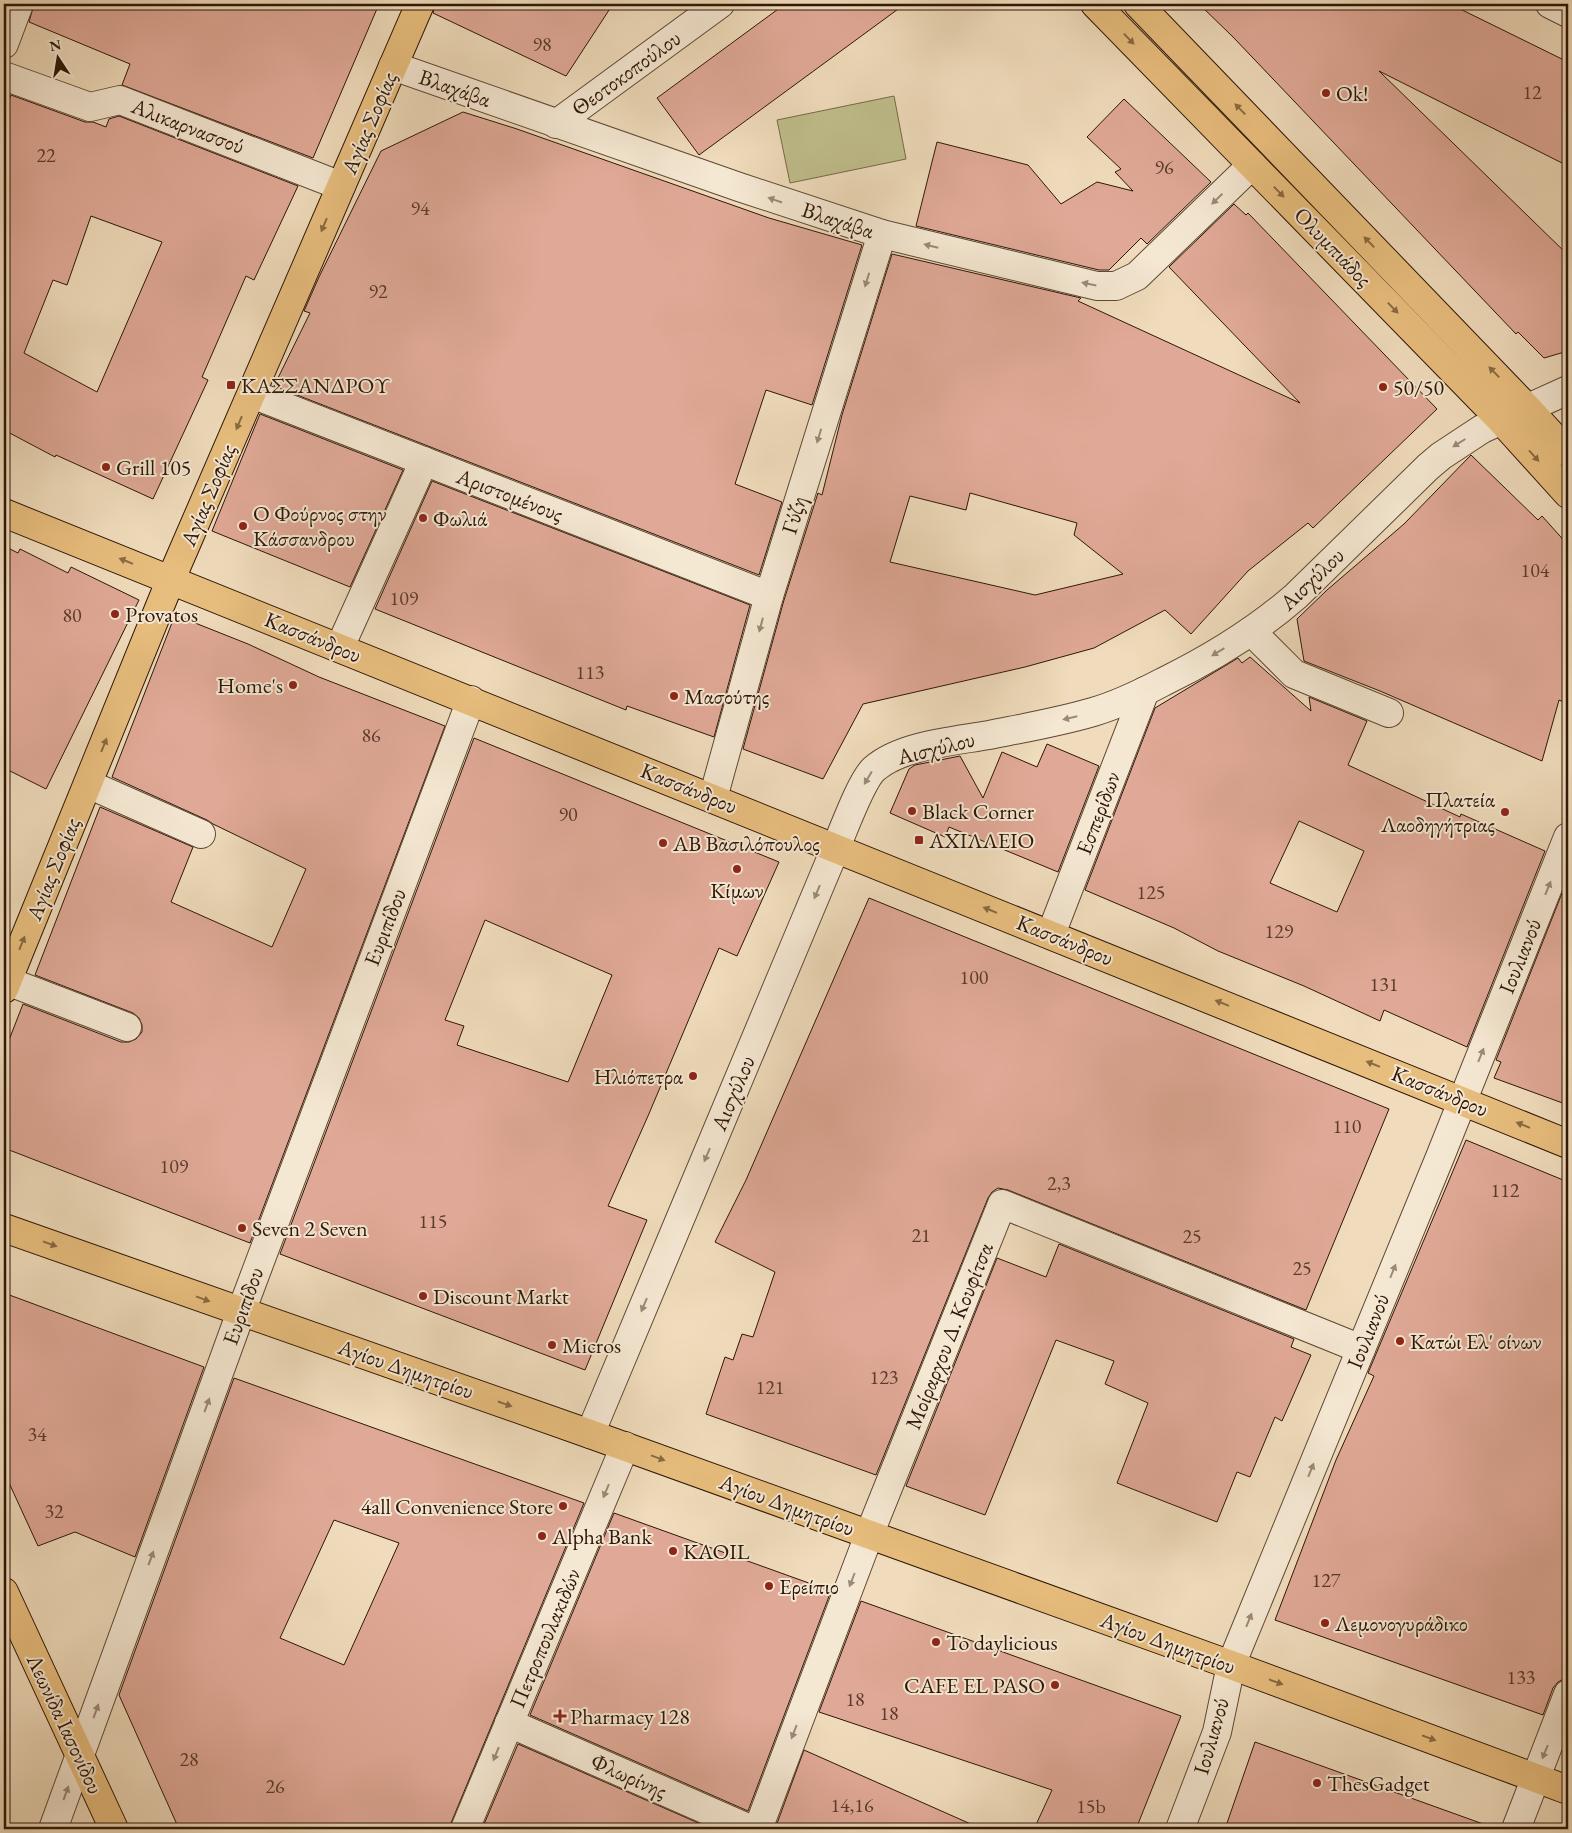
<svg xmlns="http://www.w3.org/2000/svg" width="1572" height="1833" viewBox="0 0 1572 1833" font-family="'EB Garamond',serif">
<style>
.green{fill:#c0bf8c;stroke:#766a4a}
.building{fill:#e0a997;stroke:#2d1607;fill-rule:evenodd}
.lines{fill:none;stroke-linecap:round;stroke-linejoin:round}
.minor-casing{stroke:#5e4834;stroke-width:30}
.major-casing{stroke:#2d1607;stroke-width:30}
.minor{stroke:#f5e8d3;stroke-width:28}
.major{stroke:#e8be7e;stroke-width:28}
.oneway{fill:#8a6a42}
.oneway2{fill:#9b8a77}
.poi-dot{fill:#8f2418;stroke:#f5e8d3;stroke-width:2}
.labels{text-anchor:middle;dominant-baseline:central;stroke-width:4;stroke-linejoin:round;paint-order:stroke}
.number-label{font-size:20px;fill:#5a3b2b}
.street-label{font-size:22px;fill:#2d1607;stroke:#f5e8d3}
.poi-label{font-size:22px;fill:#2d1607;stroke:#f5e8d3;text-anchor:start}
</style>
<rect width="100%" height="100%" fill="#f0dcbc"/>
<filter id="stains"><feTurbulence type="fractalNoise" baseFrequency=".004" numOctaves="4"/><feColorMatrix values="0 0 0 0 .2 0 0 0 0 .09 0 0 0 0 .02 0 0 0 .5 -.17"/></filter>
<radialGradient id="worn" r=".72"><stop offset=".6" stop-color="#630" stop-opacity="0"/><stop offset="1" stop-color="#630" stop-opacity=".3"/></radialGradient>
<polygon class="green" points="894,96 906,159 790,183 777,120"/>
<g class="building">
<polygon points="34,4 379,4 313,158 122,85 130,64 29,22"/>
<polygon points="435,4 613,4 566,76 433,13"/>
<polygon points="785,4 905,4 699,155 657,98"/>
<polygon points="1199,4 1450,4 1568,62 1568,166 1379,71 1568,255 1568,351 1544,358 1518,332 1516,334 1233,37"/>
<path d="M11 95 85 122H93L106 127 109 119 119 116 298 186 254 280 246 276 202 377 208 380 153 499 56 455 55 457 4 430V112ZM91 216 162 242 97 392 24 353 53 280 67 285Z"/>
<polygon points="1124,99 1211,182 1147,244 1141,238 1109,270 1099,270 916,226 937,142 1028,165 1061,204 1097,182 1133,191 1115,172 1121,169 1087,137"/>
<polygon points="463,112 517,129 769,218 862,245 812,405 766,390 735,484 782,502 759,575 274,386 310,313 304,311 319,277 381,151"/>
<path d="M1234 204 1246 215 1248 213 1437 409 1313 528 1308 523 1248 571 1191 634 1165 610 1094 648 1025 667 863 704 823 779 743 749 784 600 818 493 822 495 842 415 892 254 1081 298 1078 301 1300 403 1169 267ZM970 493 1077 523 1074 535 1123 574 1035 595 890 562 910 496 966 510Z"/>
<polygon points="260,414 403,470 350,587 212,531"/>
<polygon points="1471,455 1538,520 1542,516 1568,545 1568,704 1559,700 1542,761 1380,691 1304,661 1297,619 1327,590 1404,524"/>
<polygon points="432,481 750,605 714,737 627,706 626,710 375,609"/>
<polygon points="4,546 18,553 20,549 68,573 71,567 139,600 46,789 4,768"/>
<polygon points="175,615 248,644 319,677 445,726 250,1243 4,1148 4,1053 23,1004 121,1042 129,1042 136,1039 142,1032 142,1025 139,1018 133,1013 35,975 100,807 193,847 171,902 272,947 306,869 213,824 207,820 112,777"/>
<path d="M1250 657 1311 711 1309 697 1367 721 1348 765 1460 817 1461 814 1545 851 1467 1047 1384 1010 1380 1021 1304 986 1218 951 1174 928 1085 890 1155 708 1238 658 1242 663ZM1299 821 1364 851 1337 912 1270 883Z"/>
<path d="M474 738 779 862 737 956 719 948 648 1116 608 1206 647 1220 585 1370 280 1254ZM485 920 612 975 568 1082 457 1045 464 1026 445 1020Z"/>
<polygon points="1047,744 1099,766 1058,872 949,827 945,837 890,813 909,769 915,765 960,756 983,798 1002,752 1037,767"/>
<polygon points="1568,878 1568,1105 1494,1078 1501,1062 1496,1060"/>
<polygon points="869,898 1389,1109 1306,1310 1008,1190 998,1188 992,1192 988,1198 876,1475 706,1414 725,1357 733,1360 742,1334 753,1337 775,1272 715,1242 746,1180"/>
<polygon points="1466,1140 1568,1182 1568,1664 1562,1680 1558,1682 1553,1688 1543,1715 1275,1620 1336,1460 1374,1376 1368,1373"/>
<polygon points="1059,1244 1294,1339 1291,1347 1311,1355 1282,1421 1275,1417 1250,1477 1237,1472 1217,1522 1117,1483 1148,1403 1105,1384 1114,1361 1056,1340 985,1515 906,1486 997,1258 1046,1277"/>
<polygon points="4,1293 204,1367 135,1557 75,1532 38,1546 4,1472"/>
<path d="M234 1378 584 1503 451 1823 450 1829H179L119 1695ZM334 1520 399 1543 344 1665 280 1638Z"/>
<polygon points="614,1513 831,1591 748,1811 530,1715"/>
<polygon points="861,1601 1181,1716 1136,1829 1034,1829 1052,1790 819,1712"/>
<polygon points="1255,1742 1486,1825 1485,1829 1225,1829"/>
<polygon points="518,1744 712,1829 482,1829"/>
<polygon points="804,1750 982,1829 775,1829"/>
</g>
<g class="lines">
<defs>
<g id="minor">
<polyline points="1550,4 1568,13"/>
<polyline points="4,44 19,4"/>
<polyline points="393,66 739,187 882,234 1097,286 1116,286 1137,276 1252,165"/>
<polyline points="4,76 90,107 120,100 341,186"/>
<polyline points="556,124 720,4"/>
<polyline points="252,394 769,596"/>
<polyline points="1251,631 1294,674 1389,713"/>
<polyline points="340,647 424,461"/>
<polyline points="88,784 201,834"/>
<polyline points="713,798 769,596 882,234"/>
<polyline points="1051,934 1145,691"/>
<polyline points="7,981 127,1027"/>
<path d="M590 1434 836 847C844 829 861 781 874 769 901 745 955 741 989 735 1024 728 1059 722 1093 712 1117 705 1140 694 1163 682 1210 659 1256 631 1296 596L1428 467 1441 456 1482 429 1568 390"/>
<polyline points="509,1723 750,1829"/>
<polyline points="53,1829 241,1312 471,700"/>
<polyline points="465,1829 625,1446"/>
<polyline points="758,1829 869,1535 1002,1204 1361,1349"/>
<polyline points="1180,1829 1217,1732 1231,1665 1440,1157 1568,837"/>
<polyline points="1516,1829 1568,1694"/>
</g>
<g id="major">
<polyline points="1095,4 1501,420 1568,494"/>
<polyline points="1138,4 1527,408 1568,453"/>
<polyline points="4,513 1568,1144"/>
<polyline points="4,989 171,579 420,4"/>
<polyline points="4,1228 590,1434 1231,1665 1568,1790"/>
<polyline points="4,1592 114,1829"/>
</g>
</defs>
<use href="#minor" class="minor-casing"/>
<use href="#major" class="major-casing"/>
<use href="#minor" class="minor"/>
<use href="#major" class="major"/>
</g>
<defs><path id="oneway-solid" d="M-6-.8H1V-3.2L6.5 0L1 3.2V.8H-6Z" transform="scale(1.25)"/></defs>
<g class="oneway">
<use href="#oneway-solid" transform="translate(1129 39) rotate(46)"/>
<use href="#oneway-solid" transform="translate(1240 109) rotate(-134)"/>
<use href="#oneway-solid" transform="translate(1279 192) rotate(46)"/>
<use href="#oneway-solid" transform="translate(324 225) rotate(113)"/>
<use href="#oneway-solid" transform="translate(1369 242) rotate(-134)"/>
<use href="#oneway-solid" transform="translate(1393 308) rotate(46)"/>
<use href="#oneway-solid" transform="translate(1494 372) rotate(-134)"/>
<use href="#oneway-solid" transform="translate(239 423) rotate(113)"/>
<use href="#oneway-solid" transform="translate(1534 456) rotate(48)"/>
<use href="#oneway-solid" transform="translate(126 561) rotate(-158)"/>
<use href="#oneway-solid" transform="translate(104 745) rotate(-68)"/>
<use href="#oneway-solid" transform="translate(990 910) rotate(-158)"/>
<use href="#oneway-solid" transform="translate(22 943) rotate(-68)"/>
<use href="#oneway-solid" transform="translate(1222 1003) rotate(-158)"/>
<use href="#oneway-solid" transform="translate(1373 1064) rotate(-158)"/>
<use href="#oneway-solid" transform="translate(1523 1125) rotate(-158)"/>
<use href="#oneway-solid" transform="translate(50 1244) rotate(20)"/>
<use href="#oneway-solid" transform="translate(203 1299) rotate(20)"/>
<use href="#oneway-solid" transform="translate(505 1404) rotate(19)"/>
<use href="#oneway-solid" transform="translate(658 1458) rotate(20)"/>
<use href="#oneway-solid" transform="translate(1276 1682) rotate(20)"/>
<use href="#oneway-solid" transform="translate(1429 1738) rotate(20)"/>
</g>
<g class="oneway2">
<use href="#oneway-solid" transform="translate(1217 199) rotate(136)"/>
<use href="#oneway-solid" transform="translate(775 200) rotate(-161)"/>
<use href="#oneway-solid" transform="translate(931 246) rotate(-166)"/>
<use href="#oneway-solid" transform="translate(867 280) rotate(107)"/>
<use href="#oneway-solid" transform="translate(1089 284) rotate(-168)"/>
<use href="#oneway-solid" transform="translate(819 436) rotate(107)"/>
<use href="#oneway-solid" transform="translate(1459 443) rotate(148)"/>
<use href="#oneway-solid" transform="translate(761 625) rotate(105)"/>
<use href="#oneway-solid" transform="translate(1218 652) rotate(149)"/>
<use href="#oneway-solid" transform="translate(1070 718) rotate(167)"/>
<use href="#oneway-solid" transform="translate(868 778) rotate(121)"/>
<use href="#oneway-solid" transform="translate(1548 888) rotate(-68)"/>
<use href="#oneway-solid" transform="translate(817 892) rotate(113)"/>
<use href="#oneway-solid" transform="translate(1481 1055) rotate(-68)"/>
<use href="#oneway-solid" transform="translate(707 1155) rotate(113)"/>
<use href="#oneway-solid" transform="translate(1393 1271) rotate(-68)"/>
<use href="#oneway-solid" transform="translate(644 1305) rotate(113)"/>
<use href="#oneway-solid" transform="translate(207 1405) rotate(-70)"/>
<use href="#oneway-solid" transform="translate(1311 1470) rotate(-68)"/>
<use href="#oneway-solid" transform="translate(606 1491) rotate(113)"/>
<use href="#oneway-solid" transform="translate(151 1558) rotate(-70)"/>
<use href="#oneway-solid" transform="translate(852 1580) rotate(111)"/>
<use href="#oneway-solid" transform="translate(1249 1620) rotate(-68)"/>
<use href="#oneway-solid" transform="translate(96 1711) rotate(-70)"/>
<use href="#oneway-solid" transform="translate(794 1732) rotate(111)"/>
<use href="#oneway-solid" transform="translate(1545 1752) rotate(112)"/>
<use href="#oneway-solid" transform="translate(496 1754) rotate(112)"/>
<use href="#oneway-solid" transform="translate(66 1793) rotate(-70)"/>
</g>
<g class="poi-dot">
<circle cx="1326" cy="93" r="5"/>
<rect x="226" y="380" width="10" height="10" rx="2.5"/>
<circle cx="1383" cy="387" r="5"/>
<circle cx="106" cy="467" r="5"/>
<circle cx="423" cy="518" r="5"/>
<circle cx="243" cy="526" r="5"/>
<circle cx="115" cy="614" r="5"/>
<circle cx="293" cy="685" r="5"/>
<circle cx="674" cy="696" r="5"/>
<circle cx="912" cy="811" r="5"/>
<circle cx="1505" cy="812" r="5"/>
<rect x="914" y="835" width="10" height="10" rx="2.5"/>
<circle cx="663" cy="843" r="5"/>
<circle cx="737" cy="869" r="5"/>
<circle cx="693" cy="1076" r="5"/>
<circle cx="242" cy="1228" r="5"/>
<circle cx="423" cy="1296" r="5"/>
<circle cx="1400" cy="1341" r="5"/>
<circle cx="552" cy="1345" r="5"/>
<circle cx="563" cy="1506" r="5"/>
<circle cx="542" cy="1536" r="5"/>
<circle cx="673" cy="1551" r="5"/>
<circle cx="769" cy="1586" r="5"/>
<circle cx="1325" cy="1623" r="5"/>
<circle cx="936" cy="1642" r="5"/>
<circle cx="1055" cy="1685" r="5"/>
<path d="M557.5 1708.5h5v5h5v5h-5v5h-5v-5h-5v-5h5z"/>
<circle cx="1317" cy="1783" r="5"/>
</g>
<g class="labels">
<g class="number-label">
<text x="542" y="44">98</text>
<text x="1532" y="92">12</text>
<text x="46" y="155">22</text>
<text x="1164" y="167">96</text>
<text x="420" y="208">94</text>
<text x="378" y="291">92</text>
<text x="1535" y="570">104</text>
<text x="404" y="598">109</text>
<text x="72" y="615">80</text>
<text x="590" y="672">113</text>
<text x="371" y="735">86</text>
<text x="568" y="814">90</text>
<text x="1151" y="892">125</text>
<text x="1279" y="931">129</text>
<text x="974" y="977">100</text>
<text x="1384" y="984">131</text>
<text x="1347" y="1126">110</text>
<text x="174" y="1166">109</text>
<text x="1059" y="1183">2,3</text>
<text x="1505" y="1190">112</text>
<text x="433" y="1221">115</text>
<text x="921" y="1235">21</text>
<text x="1192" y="1236">25</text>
<text x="1302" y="1268">25</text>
<text x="884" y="1377">123</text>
<text x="770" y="1387">121</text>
<text x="37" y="1434">34</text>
<text x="54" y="1511">32</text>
<text x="1326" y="1580">127</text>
<text x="1521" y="1677">133</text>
<text x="855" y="1699">18</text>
<text x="889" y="1713">18</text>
<text x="189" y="1759">28</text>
<text x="275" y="1786">26</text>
<text x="852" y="1805">14,16</text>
<text x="1091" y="1806">15b</text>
</g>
<g class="street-label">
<text transform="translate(626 73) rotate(-36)">Θεοτοκοπούλου</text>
<text transform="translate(455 88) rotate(19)">Βλαχάβα</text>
<text transform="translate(369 123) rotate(-67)">Αγίας Σοφίας</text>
<text transform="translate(188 126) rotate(21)">Αλικαρνασσού</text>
<text transform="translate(838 220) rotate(18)">Βλαχάβα</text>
<text transform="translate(1333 247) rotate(46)">Ολυμπιάδος</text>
<text transform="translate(208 495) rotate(-67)">Αγίας Σοφίας</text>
<text transform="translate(510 495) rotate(21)">Αριστομένους</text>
<text transform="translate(794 515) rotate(-73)">Γύζη</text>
<text transform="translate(1312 579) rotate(-44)">Αισχύλου</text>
<text transform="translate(313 637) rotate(22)">Κασσάνδρου</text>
<text transform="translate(936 748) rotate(-14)">Αισχύλου</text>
<text transform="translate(689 788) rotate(22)">Κασσάνδρου</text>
<text transform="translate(1098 813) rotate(-69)">Εσπερίδων</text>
<text transform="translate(53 869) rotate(-68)">Αγίας Σοφίας</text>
<text transform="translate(385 927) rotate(-69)">Ευριπίδου</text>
<text transform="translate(1065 940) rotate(22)">Κασσάνδρου</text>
<text transform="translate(1520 956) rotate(-68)">Ιουλιανού</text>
<text transform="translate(1440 1091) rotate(22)">Κασσάνδρου</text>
<text transform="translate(733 1093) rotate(-67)">Αισχύλου</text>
<text transform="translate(243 1306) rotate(-70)">Ευριπίδου</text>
<text transform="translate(1368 1331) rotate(-68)">Ιουλιανού</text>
<text transform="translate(949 1336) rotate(-68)">Μοίραρχου Δ. Κουφίτσα</text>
<text transform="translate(406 1369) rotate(19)">Αγίου Δημητρίου</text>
<text transform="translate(787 1505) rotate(20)">Αγίου Δημητρίου</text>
<text transform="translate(545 1638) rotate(-67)">Πετροπουλακιδών</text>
<text transform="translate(1168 1643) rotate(20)">Αγίου Δημητρίου</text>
<text transform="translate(65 1724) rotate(65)">Λεωνίδα Ιασονίδου</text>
<text transform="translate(1211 1736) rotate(-74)">Ιουλιανού</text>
<text transform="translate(629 1776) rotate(24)">Φλωρίνης</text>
</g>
<g class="poi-label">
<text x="1336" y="93">Ok!</text>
<text x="241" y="385">ΚΑΣΣΑΝΔΡΟΥ</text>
<text x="1393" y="387">50/50</text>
<text x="116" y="467">Grill 105</text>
<text x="253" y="513">Ο Φούρνος στην<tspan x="253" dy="25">Κάσσανδρου</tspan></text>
<text x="433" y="518">Φωλιά</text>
<text x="125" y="614">Provatos</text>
<text x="283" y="685" text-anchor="end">Home's</text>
<text x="684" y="696">Μασούτης</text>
<text x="1495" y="799" text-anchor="end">Πλατεία<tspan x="1495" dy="25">Λαοδηγήτριας</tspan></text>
<text x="922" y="811">Black Corner</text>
<text x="929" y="840">ΑΧΙΛΛΕΙΟ</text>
<text x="673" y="843">ΑΒ Βασιλόπουλος</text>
<text x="737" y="890" text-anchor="middle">Κίμων</text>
<text x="683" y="1076" text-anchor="end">Ηλιόπετρα</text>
<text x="252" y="1228">Seven 2 Seven</text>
<text x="433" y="1296">Discount Markt</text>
<text x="1410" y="1341">Κατώι Ελ' οίνων</text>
<text x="562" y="1345">Micros</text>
<text x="553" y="1506" text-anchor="end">4all Convenience Store</text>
<text x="552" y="1536">Alpha Bank</text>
<text x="683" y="1551">KAOIL</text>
<text x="779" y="1586">Ερείπιο</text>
<text x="1335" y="1623">Λεμονογυράδικο</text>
<text x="946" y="1642">To daylicious</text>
<text x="1045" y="1685" text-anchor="end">CAFE EL PASO</text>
<text x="570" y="1716">Pharmacy 128</text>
<text x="1327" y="1783">ThesGadget</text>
</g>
</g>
<rect width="1572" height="1833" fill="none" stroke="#f0dcbc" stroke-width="20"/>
<rect x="5" y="5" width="1562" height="1823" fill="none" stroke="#2d1607" stroke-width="2.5"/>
<rect x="10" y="10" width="1552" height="1813" fill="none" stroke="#2d1607"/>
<g transform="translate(58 58) rotate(348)" stroke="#f5e8d3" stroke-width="4" paint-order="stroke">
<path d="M0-4L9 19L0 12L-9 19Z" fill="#2d1607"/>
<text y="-8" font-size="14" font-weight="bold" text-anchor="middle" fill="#2d1607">N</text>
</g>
<rect width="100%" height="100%" filter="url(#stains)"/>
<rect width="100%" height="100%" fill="url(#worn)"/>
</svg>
